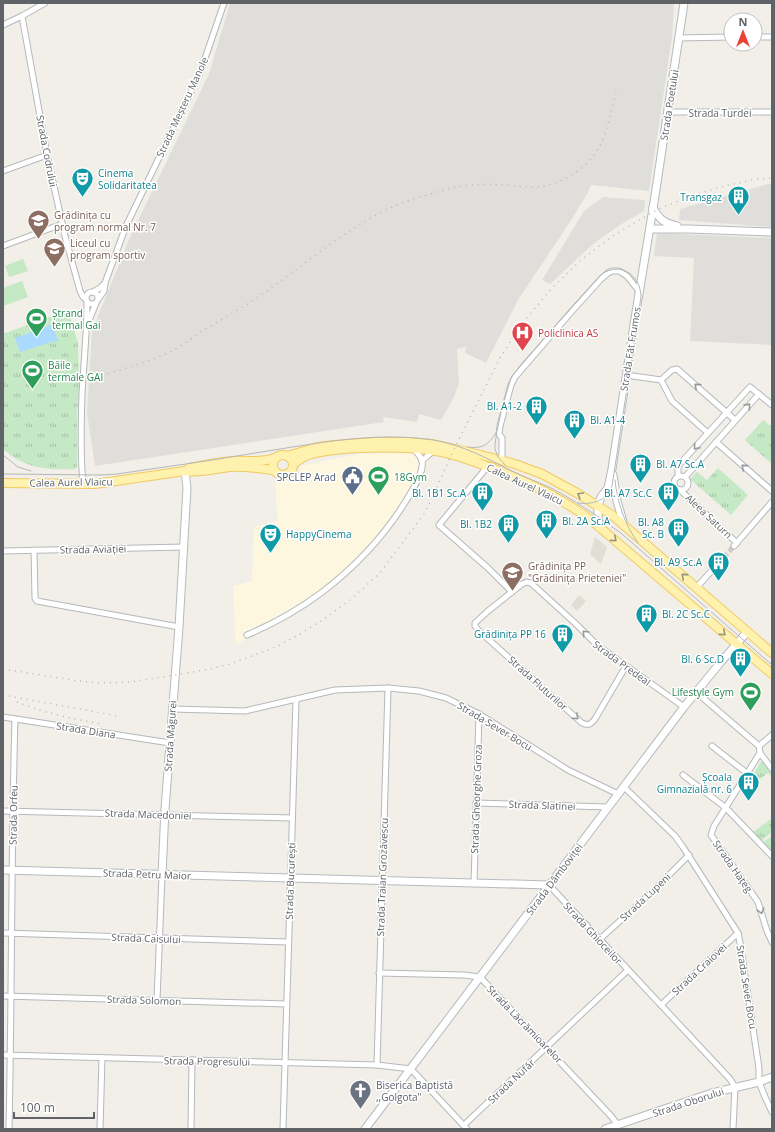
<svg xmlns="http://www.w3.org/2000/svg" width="775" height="1132" viewBox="0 0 775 1132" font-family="'Open Sans',sans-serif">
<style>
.commercial{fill:#fef7e0}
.industrial{fill:#e0deda}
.education{fill:#e1ded6}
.grass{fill:url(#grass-tufts)}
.garden{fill:#c5e8c5}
.water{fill:#aadaff}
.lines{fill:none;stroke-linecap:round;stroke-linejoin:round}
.street-tunnel{stroke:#ccccc8;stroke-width:5;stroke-dasharray:5 2.5;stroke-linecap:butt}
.street-casing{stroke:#b5b8bc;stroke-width:7}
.secondary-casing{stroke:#b6babf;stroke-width:9}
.primary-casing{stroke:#f2c960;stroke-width:10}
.street{stroke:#fff;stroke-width:5}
.secondary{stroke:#fff;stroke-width:7}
.primary{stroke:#fff2af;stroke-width:8}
.tram{stroke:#b6b7b8;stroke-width:1}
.rail{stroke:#b6b7b8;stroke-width:1.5;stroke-dasharray:1 5;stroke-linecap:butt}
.oneway{stroke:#979a9d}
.oneway2{stroke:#979581}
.labels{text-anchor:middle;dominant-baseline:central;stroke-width:3;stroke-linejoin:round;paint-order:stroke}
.street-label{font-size:10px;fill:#5f6368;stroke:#fff}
.culture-label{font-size:10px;fill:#0d838f;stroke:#fff;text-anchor:end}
.education-label{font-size:10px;fill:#785e54;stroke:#fff;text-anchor:start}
.leisure-label{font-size:10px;fill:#27864d;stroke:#fff;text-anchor:start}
.health-label{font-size:10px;fill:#be3a42;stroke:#fff;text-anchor:start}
.service-label{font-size:10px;fill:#4e5e75;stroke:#fff;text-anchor:end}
.worship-label{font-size:10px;fill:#5b616d;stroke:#fff;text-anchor:start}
</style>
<defs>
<pattern id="grass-tufts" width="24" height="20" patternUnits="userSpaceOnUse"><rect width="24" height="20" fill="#c5e8c5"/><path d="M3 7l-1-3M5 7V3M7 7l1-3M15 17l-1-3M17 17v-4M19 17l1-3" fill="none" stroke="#a3c0a4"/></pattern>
</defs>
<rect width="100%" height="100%" fill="#f1efe8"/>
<polygon class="commercial" points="391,453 412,453 431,455 420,481 407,504 393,524 367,556 333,588 285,620 236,644 233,586 252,581 254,527 278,521 275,483 296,477 300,472 300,466 358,454"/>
<g class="industrial">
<polygon points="230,3 674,3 672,37 649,191 591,185 587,194 570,222 518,300 486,363 465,353 466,347 457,349 459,383 454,397 441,420 419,414 417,422 383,417 384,422 95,466 87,413 92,331 131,235 209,74"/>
<polygon points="768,184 772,184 772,227 679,220 680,209"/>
<polygon points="603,197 645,200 644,211 620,225 593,244 550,284 542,280 584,211"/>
<polygon points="657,233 772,238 772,345 690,341 694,258 654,256"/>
</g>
<g class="education">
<polygon points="595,537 607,547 601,564 590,554"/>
<polygon points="579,595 586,601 577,611 571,605"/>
</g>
<g class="grass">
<path d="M68 310 78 343 79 384 77 414V467L75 469C65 469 53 470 43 468 28 466 14 459 3 449V334Z"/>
<polygon points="763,420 772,427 772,464 745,440"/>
<polygon points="718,468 748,495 731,515 690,479 697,472 707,480"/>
<polygon points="762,760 771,771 770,772 772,775 772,778 768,773 757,781 752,776"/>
<polygon points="772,818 772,832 761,841 752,833"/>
</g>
<g class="garden">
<polygon points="23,259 28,271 9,277 5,266"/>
<polygon points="22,281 28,297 3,306 3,288"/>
<polygon points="772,836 772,853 762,843"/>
</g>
<polygon class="water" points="52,324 58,341 55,342 54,341 20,352 15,338 49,326 49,325"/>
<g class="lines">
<polyline class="street-tunnel" points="724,557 734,546"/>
<defs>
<g id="street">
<polyline points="22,16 47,155 65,236 80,291 83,297 86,299"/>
<polyline points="3,25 22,16 45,3"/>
<polyline points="755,37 772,37"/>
<polyline points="679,38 731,37"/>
<polyline points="667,112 772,112"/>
<polyline points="3,171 47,155"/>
<polyline points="3,246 62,224"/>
<circle cx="92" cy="298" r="6"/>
<polyline points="93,292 100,288 105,283 126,226 200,73 224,3"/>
<polyline points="99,298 104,291 105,284"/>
<polyline points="88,323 96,303"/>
<polyline points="626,375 661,380"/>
<polyline points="661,380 672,370 677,369 735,420"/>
<polyline points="661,380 672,401 708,433"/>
<polyline points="716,442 772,491"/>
<polyline points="422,461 433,451"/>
<polyline points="502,461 502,438 499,434 500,426 511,385 515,377 572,311 601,279 608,273 612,271 619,271 627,276 639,291"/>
<polyline points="488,466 439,525 488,568 512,592"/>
<circle cx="681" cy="483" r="7"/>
<polyline points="678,476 678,466 750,387 772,405"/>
<polyline points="685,477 759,394"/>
<path d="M83 484C80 454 81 423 82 393 84 362 87 332 87 301"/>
<polyline points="680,490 737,543"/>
<polyline points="734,546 772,502"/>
<polyline points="34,550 35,598 37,601 179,627"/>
<polyline points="3,551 184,547"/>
<polyline points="697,587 724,557"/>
<path d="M247 635C273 624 298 610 321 593 358 565 390 530 413 489 417 481 424 470 422 461 421 456 416 452 413 448"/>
<path d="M626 666 595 719C591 724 589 726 582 723L478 630 475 626V623L488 611 522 584 527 582 531 583 575 623 597 645 684 707"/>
<polyline points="696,692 759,746 760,753 714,826 711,835 758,902 767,931 772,942"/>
<polyline points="173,709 245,711 335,690 388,688 419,691 446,698 479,714 568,770 618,794"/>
<polyline points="3,717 170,743"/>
<polyline points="712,746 748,774"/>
<polyline points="759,746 772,735"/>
<polyline points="760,753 772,769"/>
<polyline points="683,775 726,808 772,856"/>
<polyline points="624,787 675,836 683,847 738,933 740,943 759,1068 759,1082 765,1097 772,1112"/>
<polyline points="476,803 608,807"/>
<polyline points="3,811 292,818"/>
<polyline points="474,883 479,714"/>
<polyline points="549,885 730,1079 735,1087 733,1129"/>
<polyline points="3,933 288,942"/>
<polyline points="600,939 654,890 689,855"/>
<polyline points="379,973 464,975 480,977 611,1116 618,1125 617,1129"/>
<polyline points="3,996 286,1004"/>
<polyline points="157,1000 162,875"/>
<polyline points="661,1005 738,933"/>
<polyline points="3,1055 377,1065 411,1069 467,1129"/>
<polyline points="377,1065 388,688"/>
<polyline points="464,1125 628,970"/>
<path d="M9 1129C12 992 11 856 15 719"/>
<polyline points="100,1129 102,1058"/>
<polyline points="191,1129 192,1060"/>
<polyline points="283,1129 296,700"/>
</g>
<g id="secondary">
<path d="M653 208C660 220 664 223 677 226"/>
<polyline points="650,229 689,229 772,232"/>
<polyline points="613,475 617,501 624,525"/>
<polyline points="600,528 598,519 598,505 601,497 608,488 612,469 636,312 655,196 684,3"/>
<polyline points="3,870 549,885"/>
<polyline points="162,875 165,809 179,627 187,488 185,471"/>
<polyline points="365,1129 684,707 720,663 747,632"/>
<polyline points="605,1129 712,1093 759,1082 772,1077"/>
</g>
<g id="primary">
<circle cx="283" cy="465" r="10"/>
<polyline points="287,456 318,447 334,445 375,442 408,442 433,444 481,455 515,464 542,474 577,493 612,515 772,653"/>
<path d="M293 464C297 461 301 458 306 456 320 450 345 449 360 448 387 447 415 447 442 452 465 457 487 466 509 475 538 487 565 501 591 520L772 674"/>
<path d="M186 471 189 468C204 465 219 462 234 461 248 460 261 463 275 458"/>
<path d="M3 483 95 484 185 471C200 473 215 469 229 467 244 466 259 468 273 470"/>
</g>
</defs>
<use href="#street" class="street-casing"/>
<use href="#secondary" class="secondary-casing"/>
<use href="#primary" class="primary-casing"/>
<use href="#street" class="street"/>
<use href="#secondary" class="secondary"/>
<use href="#primary" class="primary"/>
<g class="tram">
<path d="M468 447C483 449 488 445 496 433"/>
<polyline points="3,455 18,467 31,471"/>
<path d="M505 465 498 457 495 449V444L497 431 502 408 511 378 523 362 602 274C621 261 641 276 641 297L612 486C607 501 592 505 578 503"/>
<path d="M3 474 101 475 117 474C163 467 210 461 255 453 314 444 374 431 433 440 463 445 486 458 512 471 524 477 538 482 551 488 576 501 599 517 622 534L772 665"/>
<path d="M615 480C617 502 625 525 638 543"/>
</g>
<g class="rail">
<path d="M91 379C118 370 147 363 172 351 183 345 193 337 204 330 222 319 240 309 258 297 309 263 356 217 416 198 434 193 452 187 471 185 483 184 494 184 506 185 517 186 527 188 538 187 550 186 563 180 573 174 605 155 607 126 616 93"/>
<polyline points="3,669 79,681 98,683 130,682 175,675 210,669 230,664 252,656 278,646 300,634 324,619 350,600 379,574 424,514 430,502 456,445 500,358 521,325 552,288 580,261 598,247 617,233 653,212 665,206 697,194 728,185 758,179 772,178"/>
<polyline points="3,695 118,716"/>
<path d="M17 702C44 713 73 719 102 724"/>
</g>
</g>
<defs><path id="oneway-chevron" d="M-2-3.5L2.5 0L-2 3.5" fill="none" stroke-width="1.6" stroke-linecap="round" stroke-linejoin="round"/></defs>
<g class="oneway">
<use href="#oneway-chevron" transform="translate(697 386) rotate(-139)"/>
<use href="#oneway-chevron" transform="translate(748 406) rotate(-48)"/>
<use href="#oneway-chevron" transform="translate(696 447) rotate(131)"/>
<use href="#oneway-chevron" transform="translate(744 467) rotate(-139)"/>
<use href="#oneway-chevron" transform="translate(585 633) rotate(-133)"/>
<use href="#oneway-chevron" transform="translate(576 717) rotate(42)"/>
<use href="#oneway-chevron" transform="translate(761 911) rotate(73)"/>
</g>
<g class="oneway2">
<use href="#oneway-chevron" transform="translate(580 495) rotate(-150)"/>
<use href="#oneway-chevron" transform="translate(614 539) rotate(40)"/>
<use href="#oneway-chevron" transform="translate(684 576) rotate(-139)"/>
<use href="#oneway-chevron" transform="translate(723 633) rotate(41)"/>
</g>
<defs>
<symbol id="theatre-pin" viewBox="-11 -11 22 30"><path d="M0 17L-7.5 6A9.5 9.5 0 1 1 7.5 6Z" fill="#0f9aa8" stroke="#fff"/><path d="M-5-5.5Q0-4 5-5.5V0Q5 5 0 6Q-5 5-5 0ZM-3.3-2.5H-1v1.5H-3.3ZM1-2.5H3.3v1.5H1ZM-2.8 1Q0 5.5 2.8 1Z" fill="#fff"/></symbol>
<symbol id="building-pin" viewBox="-11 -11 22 30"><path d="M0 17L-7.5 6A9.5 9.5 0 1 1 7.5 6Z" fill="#0f9aa8" stroke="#fff"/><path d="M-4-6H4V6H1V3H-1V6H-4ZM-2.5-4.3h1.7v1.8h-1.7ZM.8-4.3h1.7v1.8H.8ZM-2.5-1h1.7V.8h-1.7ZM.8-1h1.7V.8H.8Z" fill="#fff"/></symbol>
<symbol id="school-pin" viewBox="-11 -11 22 30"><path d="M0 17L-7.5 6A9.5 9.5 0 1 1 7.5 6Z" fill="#8d6e63" stroke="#fff"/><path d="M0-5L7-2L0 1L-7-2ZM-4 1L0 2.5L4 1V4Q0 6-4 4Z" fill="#fff"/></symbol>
<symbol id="stadium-pin" viewBox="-11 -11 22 30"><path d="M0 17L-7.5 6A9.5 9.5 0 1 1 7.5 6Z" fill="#2e9e5b" stroke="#fff"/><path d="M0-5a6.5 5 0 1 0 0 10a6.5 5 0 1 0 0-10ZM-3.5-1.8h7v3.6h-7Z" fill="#fff"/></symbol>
<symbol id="hospital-pin" viewBox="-11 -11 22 30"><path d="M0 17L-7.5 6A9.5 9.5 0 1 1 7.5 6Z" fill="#e0444e" stroke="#fff"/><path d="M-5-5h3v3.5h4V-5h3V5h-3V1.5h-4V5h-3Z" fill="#fff"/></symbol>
<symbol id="civic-pin" viewBox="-11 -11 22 30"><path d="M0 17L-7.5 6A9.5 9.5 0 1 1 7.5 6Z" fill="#5c6f8a" stroke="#fff"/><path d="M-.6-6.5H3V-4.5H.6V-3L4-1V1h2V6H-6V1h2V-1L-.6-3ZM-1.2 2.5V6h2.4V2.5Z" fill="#fff"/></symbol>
<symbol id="church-pin" viewBox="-11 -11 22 30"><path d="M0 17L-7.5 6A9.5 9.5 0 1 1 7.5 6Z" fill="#6b7280" stroke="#fff"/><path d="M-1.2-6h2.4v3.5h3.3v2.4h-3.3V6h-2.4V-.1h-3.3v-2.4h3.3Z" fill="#fff"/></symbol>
</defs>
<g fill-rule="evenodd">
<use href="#theatre-pin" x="70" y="166" width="25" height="34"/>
<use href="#building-pin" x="726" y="184" width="25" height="34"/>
<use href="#school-pin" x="26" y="208" width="25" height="34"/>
<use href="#school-pin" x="42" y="236" width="25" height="34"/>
<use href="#stadium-pin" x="24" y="306" width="25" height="34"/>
<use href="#hospital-pin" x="510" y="320" width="25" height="34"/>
<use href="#stadium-pin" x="20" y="358" width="25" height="34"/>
<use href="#building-pin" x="524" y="394" width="25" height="34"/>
<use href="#building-pin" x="562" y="408" width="25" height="34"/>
<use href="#building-pin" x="628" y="452" width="25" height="34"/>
<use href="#civic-pin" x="340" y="464" width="25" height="34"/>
<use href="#stadium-pin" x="366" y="464" width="25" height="34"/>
<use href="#building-pin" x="470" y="480" width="25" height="34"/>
<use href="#building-pin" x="656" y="480" width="25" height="34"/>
<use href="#building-pin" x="534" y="508" width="25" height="34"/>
<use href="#building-pin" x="496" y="512" width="25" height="34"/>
<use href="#building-pin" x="666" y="516" width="25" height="34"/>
<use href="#theatre-pin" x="258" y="522" width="25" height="34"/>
<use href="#building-pin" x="706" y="550" width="25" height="34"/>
<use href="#school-pin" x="500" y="560" width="25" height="34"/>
<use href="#building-pin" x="634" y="602" width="25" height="34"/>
<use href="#building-pin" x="550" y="622" width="25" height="34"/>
<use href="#building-pin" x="728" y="646" width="25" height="34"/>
<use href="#stadium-pin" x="738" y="680" width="25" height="34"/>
<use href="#building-pin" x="736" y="770" width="25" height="34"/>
<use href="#church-pin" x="348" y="1078" width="25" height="34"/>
</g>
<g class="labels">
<g class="street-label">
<text transform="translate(669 105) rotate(-81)">Strada Poetului</text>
<text transform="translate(182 107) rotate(-65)">Strada Meșteru Manole</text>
<text x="720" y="113">Strada Turdei</text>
<text transform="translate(47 151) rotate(79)">Strada Codrului</text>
<text transform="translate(630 349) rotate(-81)">Strada Făt Frumos</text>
<text transform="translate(71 482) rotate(-1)">Calea Aurel Vlaicu</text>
<text transform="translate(525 484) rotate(25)">Calea Aurel Vlaicu</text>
<text transform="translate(709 516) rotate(43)">Aleea Saturn</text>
<text transform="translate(93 549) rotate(-1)">Strada Aviației</text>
<text transform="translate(622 663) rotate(36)">Strada Predeal</text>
<text transform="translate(538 683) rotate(42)">Strada Fluturilor</text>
<text transform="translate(495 726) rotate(31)">Strada Sever Bocu</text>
<text transform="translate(86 730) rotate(9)">Strada Diana</text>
<text transform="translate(170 736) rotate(-86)">Strada Măgurei</text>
<text transform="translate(476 799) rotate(-88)">Strada Gheorghe Groza</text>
<text transform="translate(542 805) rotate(2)">Strada Slatinei</text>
<text transform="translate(148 814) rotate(2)">Strada Macedoniei</text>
<text transform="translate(13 815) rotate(-89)">Strada Orfeu</text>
<text transform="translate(733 866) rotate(55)">Strada Hațeg</text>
<text transform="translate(147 874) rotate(2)">Strada Petru Maior</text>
<text transform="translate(382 877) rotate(-88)">Strada Traian Grozăvescu</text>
<text transform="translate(554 879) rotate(-53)">Strada Dâmboviței</text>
<text transform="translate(290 881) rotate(-88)">Strada București</text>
<text transform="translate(645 897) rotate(-43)">Strada Lupeni</text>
<text transform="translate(593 933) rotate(47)">Strada Ghioceilor</text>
<text transform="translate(146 938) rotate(2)">Strada Caisului</text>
<text transform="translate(699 969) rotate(-43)">Strada Craiovei</text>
<text transform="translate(747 987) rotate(81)">Strada Sever Bocu</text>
<text transform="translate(144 1000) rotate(2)">Strada Solomon</text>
<text transform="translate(525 1024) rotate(46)">Strada Lăcrămioarelor</text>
<text transform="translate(207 1061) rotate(1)">Strada Progresului</text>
<text transform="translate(511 1081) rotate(-43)">Strada Nufăr</text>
<text transform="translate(688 1102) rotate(-18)">Strada Oborului</text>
</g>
<g class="culture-label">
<text x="98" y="173" text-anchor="start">Cinema<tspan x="98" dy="12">Solidaritatea</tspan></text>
<text x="722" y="197">Transgaz</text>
<text x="522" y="406">Bl. A1-2</text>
<text x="590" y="420" text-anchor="start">Bl. A1-4</text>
<text x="656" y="464" text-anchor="start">Bl. A7 Sc.A</text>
<text x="466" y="493">Bl. 1B1 Sc.A</text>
<text x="652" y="493">Bl. A7 Sc.C</text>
<text x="562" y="521" text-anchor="start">Bl. 2A Sc.A</text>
<text x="664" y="522">Bl. A8<tspan x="664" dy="12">Sc. B</tspan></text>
<text x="492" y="524">Bl. 1B2</text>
<text x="286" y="534" text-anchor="start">HappyCinema</text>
<text x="702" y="562">Bl. A9 Sc.A</text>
<text x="662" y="614" text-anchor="start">Bl. 2C Sc.C</text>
<text x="546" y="634">Grădinița PP 16</text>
<text x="724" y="659">Bl. 6 Sc.D</text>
<text x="732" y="777">Școala<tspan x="732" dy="12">Gimnazială nr. 6</tspan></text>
</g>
<g class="education-label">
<text x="54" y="215">Grădinița cu<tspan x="54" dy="12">program normal Nr. 7</tspan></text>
<text x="70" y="243">Liceul cu<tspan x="70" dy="12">program sportiv</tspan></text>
<text x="528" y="566">Grădinița PP<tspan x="528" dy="12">"Grădinița Prieteniei"</tspan></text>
</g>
<g class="leisure-label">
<text x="52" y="313">Ștrand<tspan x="52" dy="12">termal Gai</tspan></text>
<text x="48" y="365">Băile<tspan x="48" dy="12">termale GAI</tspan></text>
<text x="394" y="477">18Gym</text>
<text x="734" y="692" text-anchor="end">Lifestyle Gym</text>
</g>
<g class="health-label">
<text x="538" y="333">Policlinica AS</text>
</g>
<g class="service-label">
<text x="336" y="477">SPCLEP Arad</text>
</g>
<g class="worship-label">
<text x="376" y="1085">Biserica Baptistă<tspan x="376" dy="12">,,Golgota"</tspan></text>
</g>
</g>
<rect width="775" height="1132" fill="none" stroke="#5f6368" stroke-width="8"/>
<g transform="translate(743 32)"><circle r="19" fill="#ffffff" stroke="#bfc1c3"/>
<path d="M0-3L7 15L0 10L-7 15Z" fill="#ea4335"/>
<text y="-6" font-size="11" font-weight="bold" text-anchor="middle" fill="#5f6368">N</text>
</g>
<path d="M14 1112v6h80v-6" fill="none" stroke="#5f6368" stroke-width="2"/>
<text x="20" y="1112" font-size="12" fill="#5f6368" stroke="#ffffff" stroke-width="3" paint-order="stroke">100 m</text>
</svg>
